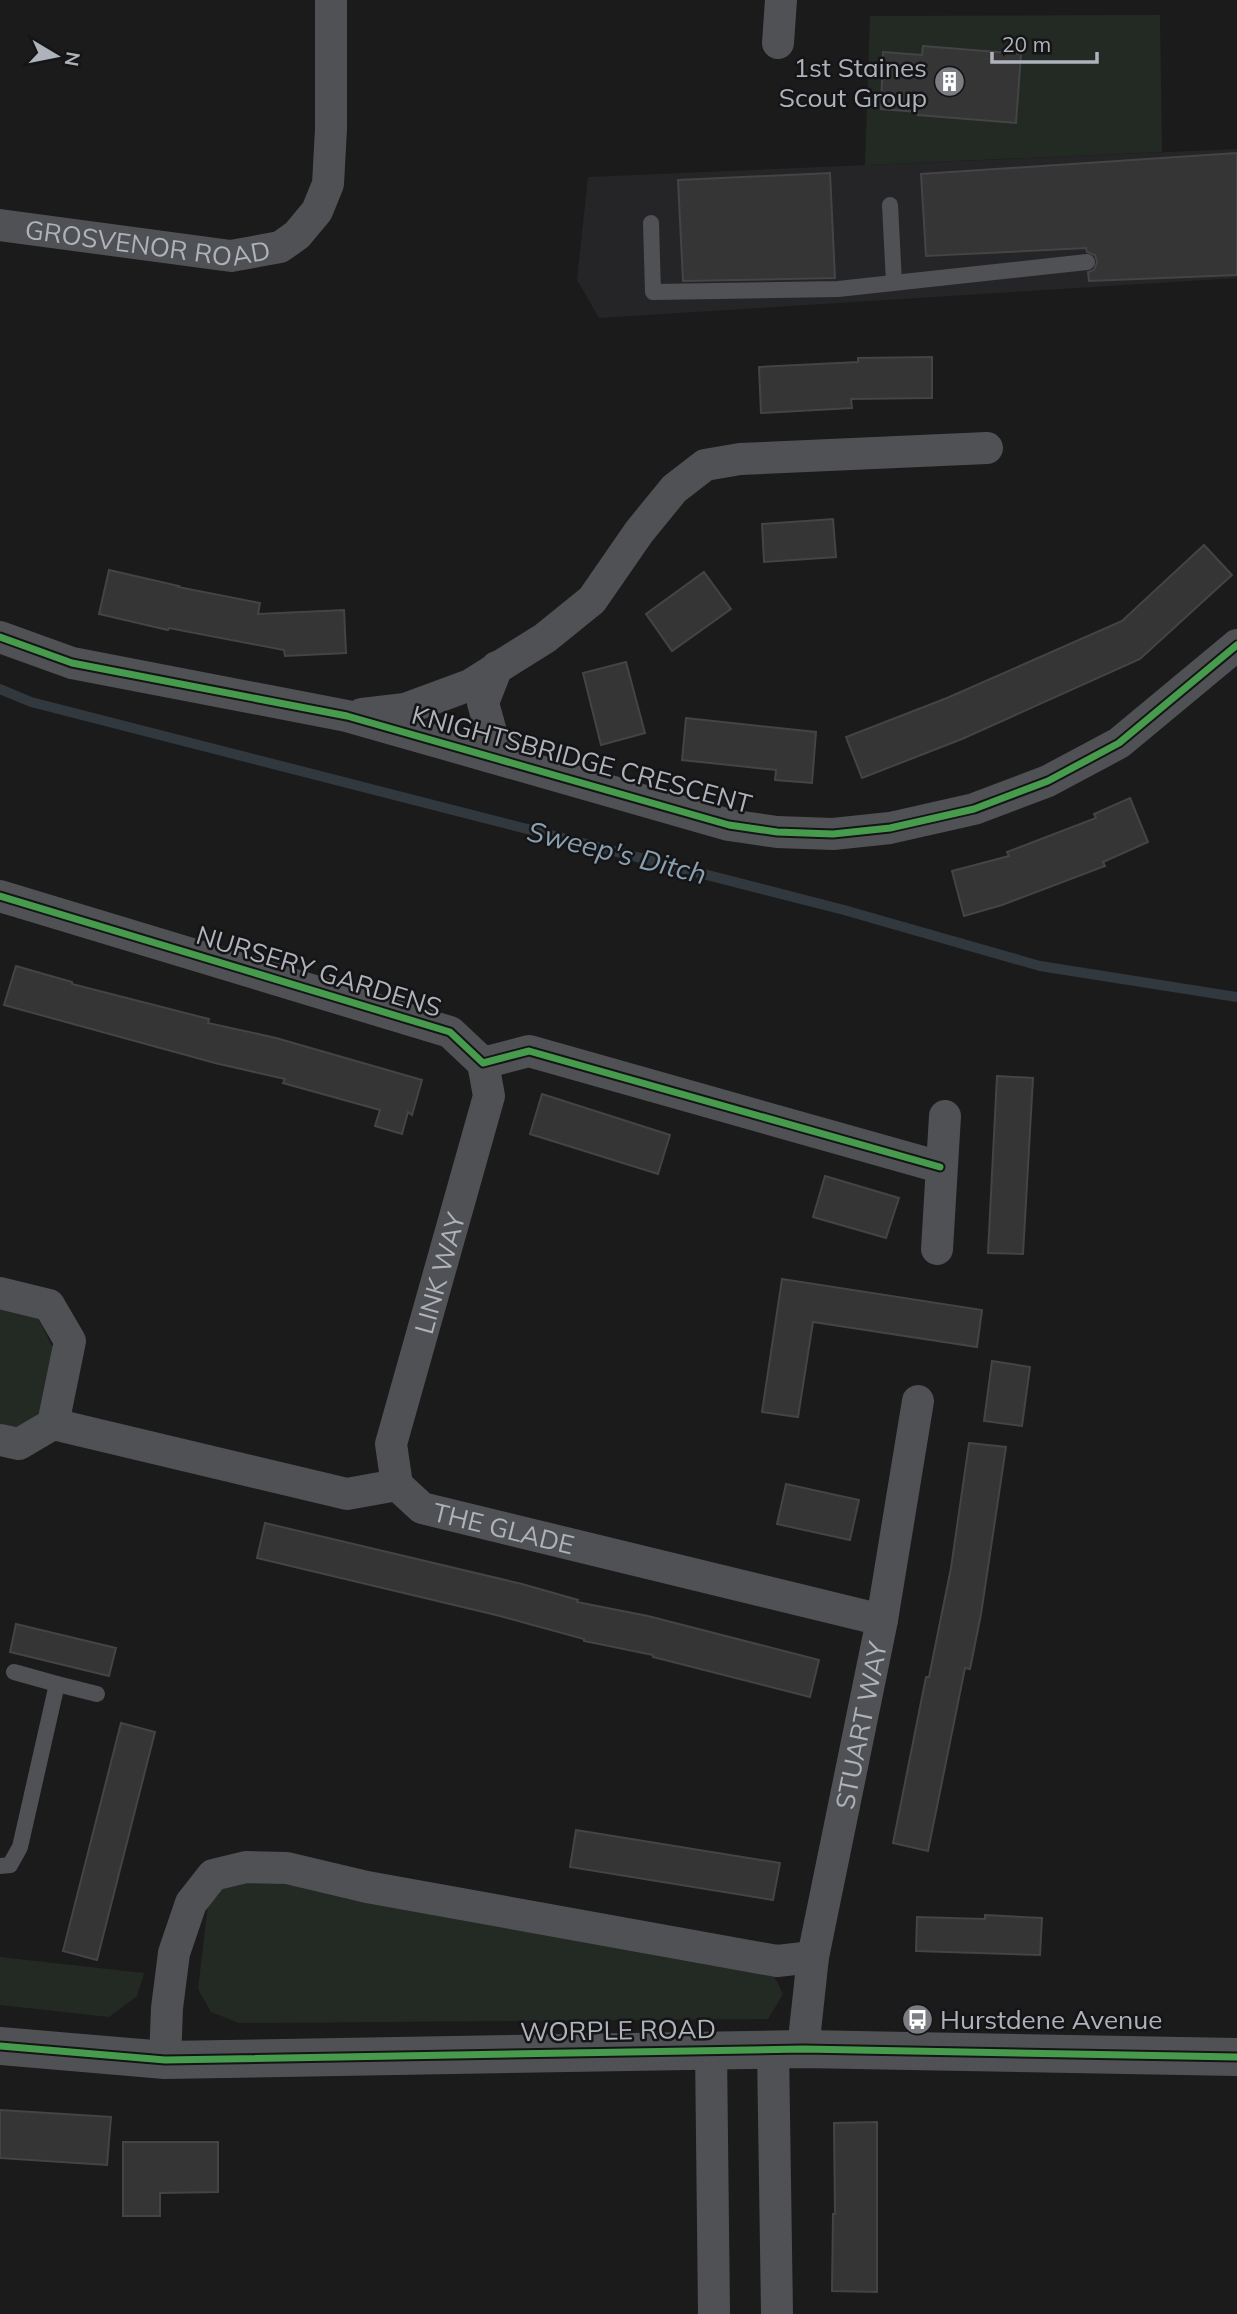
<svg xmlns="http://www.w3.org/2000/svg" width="1237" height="2314" viewBox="0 0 1237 2314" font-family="Mulish,sans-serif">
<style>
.built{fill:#252527}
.green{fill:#232a24}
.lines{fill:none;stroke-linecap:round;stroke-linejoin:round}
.stream{stroke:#31393e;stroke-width:10}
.building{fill:#353536;stroke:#444447;stroke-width:2}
.service{stroke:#505154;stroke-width:16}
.minor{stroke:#505154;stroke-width:32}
.tertiary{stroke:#505154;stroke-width:38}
.cycleway-casing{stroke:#151517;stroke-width:11}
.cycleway{stroke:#469c4c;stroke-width:7}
.labels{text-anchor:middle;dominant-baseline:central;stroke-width:5;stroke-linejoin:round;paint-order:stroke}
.poi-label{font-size:26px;fill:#aeb2ba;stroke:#151517;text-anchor:end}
.street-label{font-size:26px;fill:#aeb2ba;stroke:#151517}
.water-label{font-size:28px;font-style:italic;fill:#89a1b1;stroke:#151517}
</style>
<rect width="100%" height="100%" fill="#1b1b1b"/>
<polygon class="built" points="1237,149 1237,278 599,318 577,280 588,177"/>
<g class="green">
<polygon points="1160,15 1162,152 865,165 870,16"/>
<polygon points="0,1307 37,1316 53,1348 40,1412 22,1428 0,1424"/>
<polygon points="254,1877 772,1972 783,1994 768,2019 239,2023 211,2012 198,1989 208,1905 221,1887"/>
<polygon points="0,1957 144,1973 137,1996 109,2017 0,2005"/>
</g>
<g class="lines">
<polyline class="stream" points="0,689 31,702 844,910 1040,966 1237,997"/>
</g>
<g class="building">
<polygon points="923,46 1021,54 1016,123 918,115 918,112 881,109 883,52 922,55"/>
<polygon points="1237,153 1237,275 1089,281 1088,272 1094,270 1097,262 1095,255 1087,252 1086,248 926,256 921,174"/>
<polygon points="830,173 835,278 683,281 678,180"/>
<polygon points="932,357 932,398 851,399 852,408 761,413 759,367 858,362 858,358"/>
<polygon points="833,519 836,557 764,562 762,524"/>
<polygon points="1204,545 1232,575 1140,659 962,739 862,778 846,737 947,698 1122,621"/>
<polygon points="109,570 179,586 178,587 260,603 258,614 344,610 346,653 285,656 284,650 169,628 168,630 99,614"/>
<polygon points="704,572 731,609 672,651 646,614"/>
<polygon points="626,662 645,733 601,745 583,673"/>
<polygon points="686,718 816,732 812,783 775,780 776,770 682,760"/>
<polygon points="1130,798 1148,842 1103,862 1105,866 1002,905 964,916 952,871 1009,856 1007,852 1096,818 1094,814"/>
<polygon points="16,966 72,982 72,984 209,1019 208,1023 276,1038 422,1080 412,1115 408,1112 402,1134 375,1126 380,1110 283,1083 285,1079 215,1063 4,1005"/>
<polygon points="997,1076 1033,1078 1023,1254 988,1253"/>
<polygon points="542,1094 670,1135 658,1174 530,1134"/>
<polygon points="825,1176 899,1198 886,1238 813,1217"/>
<polygon points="782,1279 982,1310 977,1347 813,1322 798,1417 762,1412"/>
<polygon points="992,1361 1030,1367 1022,1426 984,1421"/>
<polygon points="969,1443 1006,1447 981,1614 970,1669 965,1668 928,1851 893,1843 926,1677 929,1677 951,1568"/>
<polygon points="786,1484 859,1500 850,1540 777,1524"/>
<polygon points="265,1523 522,1584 578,1600 577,1602 648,1616 819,1660 810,1697 653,1657 653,1655 584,1641 584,1639 496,1615 257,1558"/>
<polygon points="16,1624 116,1648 109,1676 10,1652"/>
<polygon points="121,1723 155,1732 97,1960 63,1951"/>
<polygon points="576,1830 780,1863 773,1900 570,1867"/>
<polygon points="985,1915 1042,1918 1040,1955 916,1951 917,1917 985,1919"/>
<polygon points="0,2110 111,2117 107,2165 0,2158"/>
<polygon points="877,2122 877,2292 832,2291 833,2214 835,2214 834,2123"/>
<polygon points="123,2142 218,2142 218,2192 160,2193 160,2216 123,2216"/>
</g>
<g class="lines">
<g class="service">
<polyline points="890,205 894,282"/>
<polyline points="651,223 653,292 838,289 1087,262"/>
<polyline points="57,1684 97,1694"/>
<polyline points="0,1866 10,1865 20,1847 57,1684 14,1672"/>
</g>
<g class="minor">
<polyline points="778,43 781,0"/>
<path id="s1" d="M0 225 231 256 280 247 297 235 317 211 328 184 331 129V0"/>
<polyline points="0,637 72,663 347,716 729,825 777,832 833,834 890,828 974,809 1048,781 1119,743 1237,645"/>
<polyline points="497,667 483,703 493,739 523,764"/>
<polyline points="362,714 405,709 470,685 545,638 592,600 639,532 674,489 705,465 740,459 987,448"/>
<polyline points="0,896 450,1032 483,1063 529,1051 940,1167"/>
<polyline points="937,1249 945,1116"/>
<polyline points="0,1293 49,1305 70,1341 53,1424"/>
<path id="s2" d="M0 1440 19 1444 53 1424 347 1494 397 1485 422 1508 882 1620"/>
<path id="s3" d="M397 1485 391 1444 489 1096 483 1063"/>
<polyline points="711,2049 714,2314"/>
<polyline points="773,2049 777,2314"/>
<path id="s4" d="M803 2049 813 1957 882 1620 918 1401"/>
<polyline points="165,2060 167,2008 174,1953 191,1903 213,1875 246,1867 287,1868 367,1887 777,1961 813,1957"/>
</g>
<polyline class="tertiary" points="0,2046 165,2060 803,2049 1237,2057"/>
<defs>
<g id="cycleway">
<polyline points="0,637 72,663 347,716 729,825 777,832 833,834 890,828 974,809 1048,781 1119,743 1237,645"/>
<polyline points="0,896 450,1032 483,1063 529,1051 940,1167"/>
<polyline points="0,2046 165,2060 803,2049 1237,2057"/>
</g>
</defs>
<use href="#cycleway" class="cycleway-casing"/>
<use href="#cycleway" class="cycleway"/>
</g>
<defs>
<symbol id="building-disc" viewBox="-11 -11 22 22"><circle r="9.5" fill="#7b7d82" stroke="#151517"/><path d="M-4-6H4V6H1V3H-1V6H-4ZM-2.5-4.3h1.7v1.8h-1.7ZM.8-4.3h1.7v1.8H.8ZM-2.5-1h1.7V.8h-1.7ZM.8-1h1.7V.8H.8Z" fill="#fff"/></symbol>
<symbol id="bus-disc" viewBox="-11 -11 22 22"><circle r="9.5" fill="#7b7d82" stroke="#151517"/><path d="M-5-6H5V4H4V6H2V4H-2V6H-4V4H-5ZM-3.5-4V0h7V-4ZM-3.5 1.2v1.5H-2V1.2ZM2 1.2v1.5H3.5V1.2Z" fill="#fff"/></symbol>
</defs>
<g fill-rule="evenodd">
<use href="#building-disc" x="932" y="64" width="35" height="35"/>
<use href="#bus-disc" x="900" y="2002" width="35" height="35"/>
</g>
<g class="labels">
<g class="poi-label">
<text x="927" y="67">1st Staines<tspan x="927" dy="30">Scout Group</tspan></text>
<text x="940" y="2019" text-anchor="start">Hurstdene Avenue</text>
</g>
<g class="street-label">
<text stroke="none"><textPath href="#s1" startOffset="149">GROSVENOR ROAD</textPath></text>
<text transform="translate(582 759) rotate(15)">KNIGHTSBRIDGE CRESCENT</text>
<text transform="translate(319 971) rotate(17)">NURSERY GARDENS</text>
<text stroke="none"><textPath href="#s3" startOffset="219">LINK WAY</textPath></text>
<text stroke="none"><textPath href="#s2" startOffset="530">THE GLADE</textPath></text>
<text stroke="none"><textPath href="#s4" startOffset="329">STUART WAY</textPath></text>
<text transform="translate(618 2030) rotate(-1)">WORPLE ROAD</text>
</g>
<g class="water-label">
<text transform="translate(617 852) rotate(14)">Sweep's Ditch</text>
</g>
</g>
<g transform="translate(56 56) rotate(100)" stroke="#151517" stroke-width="5" paint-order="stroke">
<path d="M0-5L12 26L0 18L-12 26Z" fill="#aeb2ba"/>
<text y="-10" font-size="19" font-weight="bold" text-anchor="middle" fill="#aeb2ba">N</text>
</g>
<path d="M992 52v10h105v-10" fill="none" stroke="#aeb2ba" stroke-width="3.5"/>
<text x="1002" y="52" font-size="21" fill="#aeb2ba" stroke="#151517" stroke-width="5" paint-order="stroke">20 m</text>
</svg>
